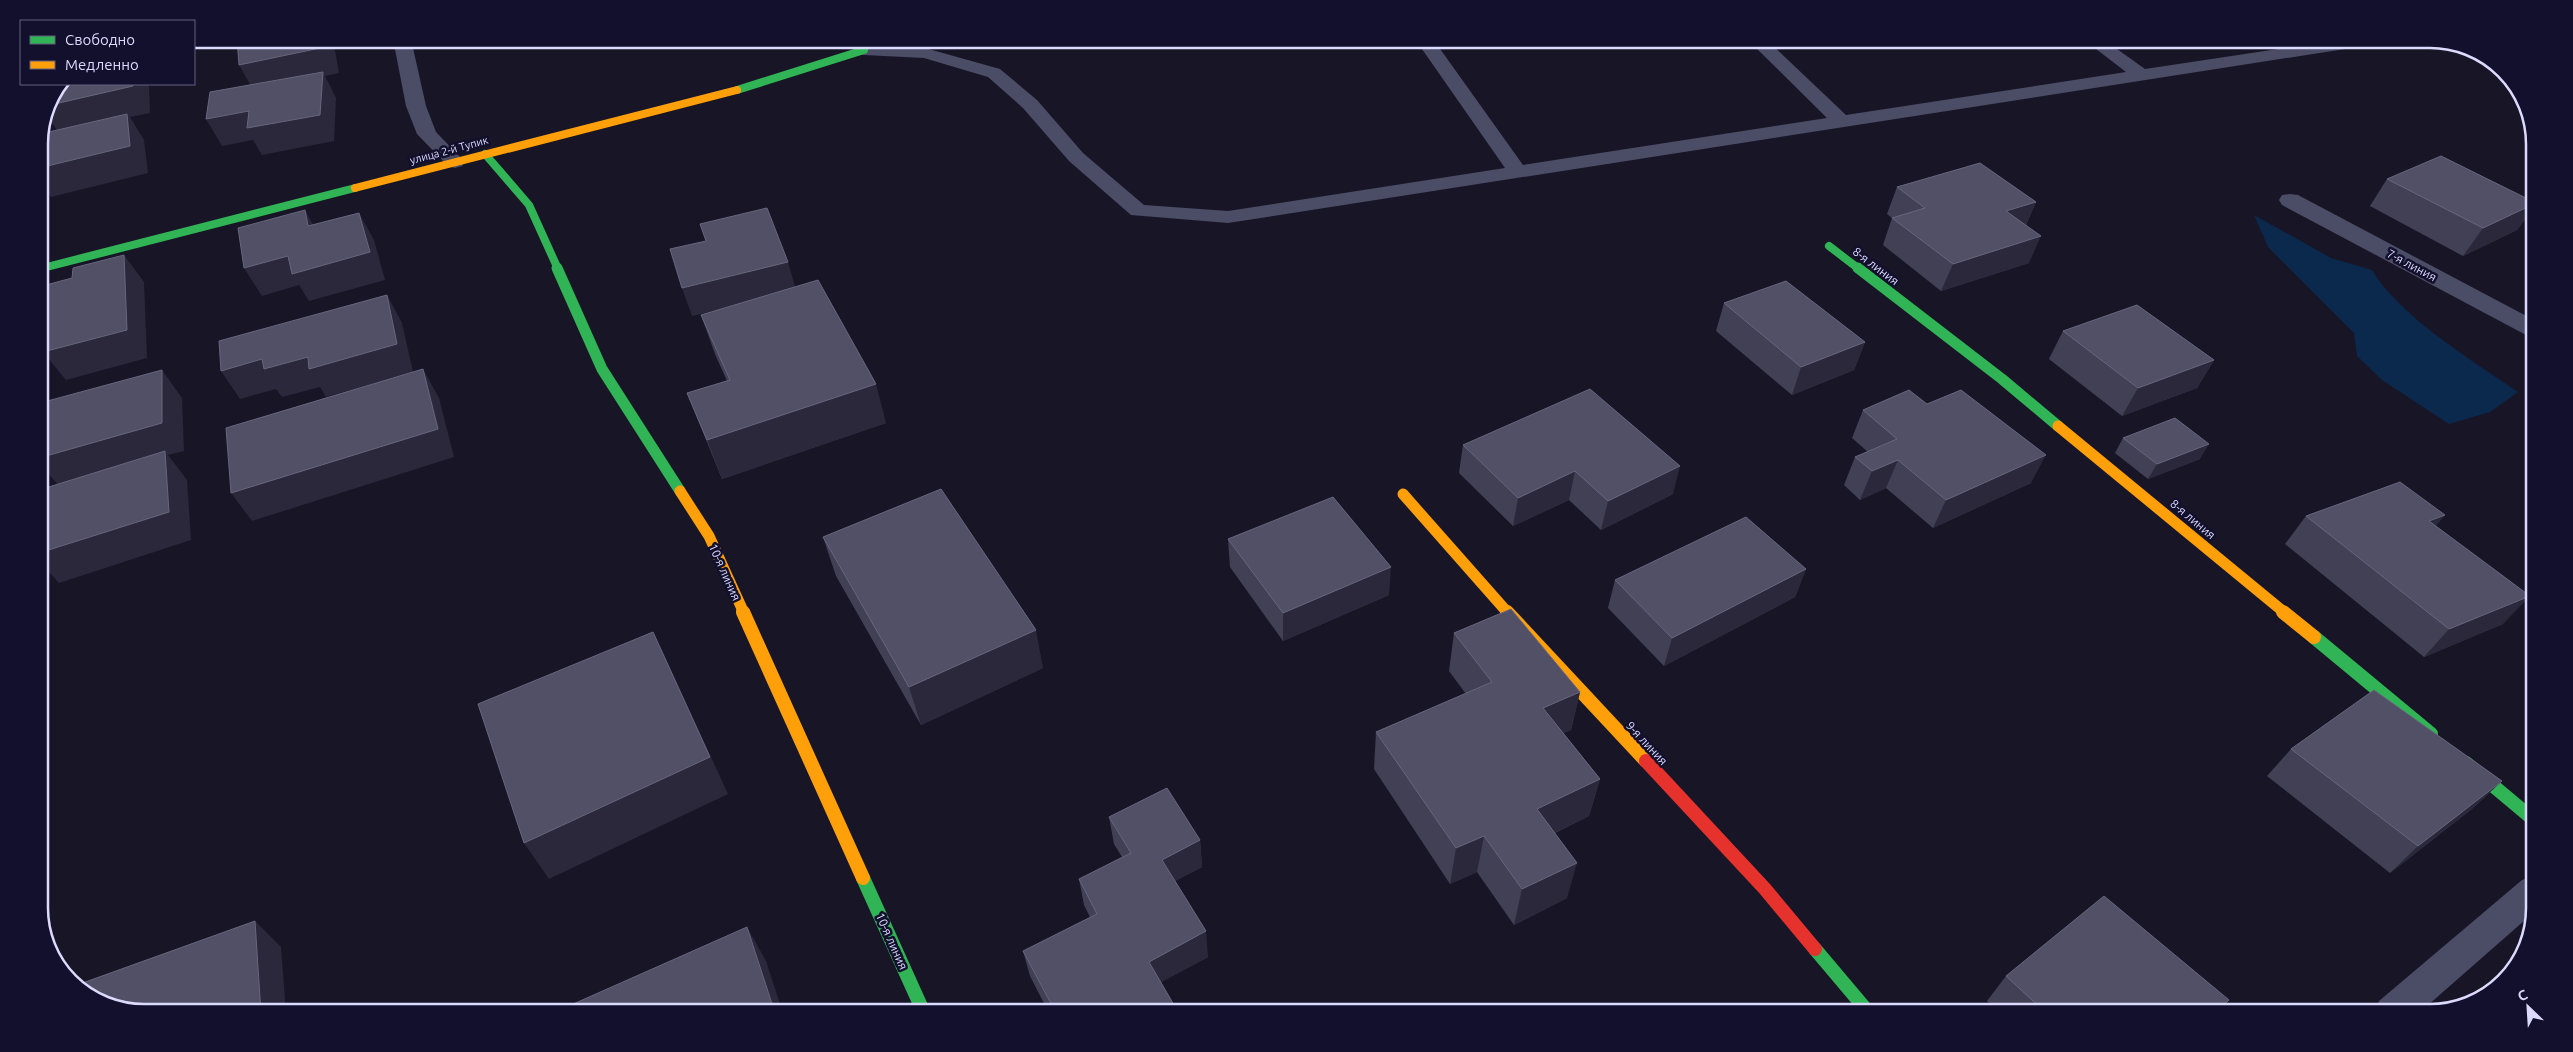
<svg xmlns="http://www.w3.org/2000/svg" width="2573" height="1052" viewBox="0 0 2573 1052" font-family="Ubuntu,sans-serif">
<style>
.water{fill:#0b284d}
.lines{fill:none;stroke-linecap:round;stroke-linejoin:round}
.lane{fill:#4b4c66;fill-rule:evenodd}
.street{fill:#4b4c66;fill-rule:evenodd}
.fast-far2{stroke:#30b455;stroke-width:8}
.fast-far1{stroke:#30b455;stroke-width:11}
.fast{stroke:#30b455;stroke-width:14}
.slow-far2{stroke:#ff9f0a;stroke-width:8}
.slow-far1{stroke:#ff9f0a;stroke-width:11}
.slow{stroke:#ff9f0a;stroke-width:14}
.jam{stroke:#e5322d;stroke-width:14}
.wall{fill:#424054}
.shaded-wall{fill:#2a283a}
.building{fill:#525066;stroke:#68667e}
.labels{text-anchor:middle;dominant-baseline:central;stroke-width:5;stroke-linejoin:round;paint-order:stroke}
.far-street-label{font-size:11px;fill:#dcdbff;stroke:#12102c}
.street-label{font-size:12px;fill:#dcdbff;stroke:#12102c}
.rim{fill:none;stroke:#dcdbff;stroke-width:2.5}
</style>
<rect width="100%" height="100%" fill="#181626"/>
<path class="water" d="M2254 215 2331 258 2372 270C2401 318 2472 360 2518 392L2490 412 2449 424 2382 380 2357 356 2354 333 2268 247Z"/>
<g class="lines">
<polygon class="lane" points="1415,39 1433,39 1523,165 1827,118 1747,39 1766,39 1846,115 2126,72 2083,39 2103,39 2145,69 2344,39 2386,39 2383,43 2377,44 1228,223 1131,215 1069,161 1023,108 988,77 924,58 864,55 858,54 855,50 858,46 864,45 925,48 1000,69 1037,100 1083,153 1144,205 1228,211 1505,168"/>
<g class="street">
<polygon points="393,39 411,39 426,106 436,132 465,162 462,166 455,168 448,166 417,134 406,106"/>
<polygon points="2290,194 2298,195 2534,320 2534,337 2526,335 2282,205 2279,200 2282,195"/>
<polygon points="2534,876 2533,913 2419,1013 2374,1013 2379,1001 2522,880"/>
</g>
<g class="fast-far2">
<polyline points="737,90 864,50"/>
<polyline points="485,154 529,205 558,269"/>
<polyline points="1829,246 1859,269"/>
<polyline points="39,269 355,188"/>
</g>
<g class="fast-far1">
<polyline points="557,268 602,369 680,491"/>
<polyline points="1858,268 2002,379 2058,426"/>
<polyline points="39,269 42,268"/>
</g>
<g class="fast">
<polyline points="2314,637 2431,734"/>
<polyline points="2466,763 2534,820"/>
<polyline points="863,878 924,1013"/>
<polyline points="1815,949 1869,1013"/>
</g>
<polyline class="slow-far2" points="355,188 737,90"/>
<g class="slow-far1">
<polyline points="2058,426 2285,613"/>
<polyline points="680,491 709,536 744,613"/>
<polyline points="1403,494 1508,613"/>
</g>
<g class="slow">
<polyline points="743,612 863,878"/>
<polyline points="1507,612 1646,761"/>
<polyline points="2283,612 2314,637"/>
</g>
<polyline class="jam" points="1646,761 1765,889 1815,949"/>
</g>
<g class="wall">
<polygon points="2387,179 2534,202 2534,207 2517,230 2463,256 2370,206"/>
<polygon points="1897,187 2036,202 2026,225 2029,263 1941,291 1883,245 1892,218 1887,214"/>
<polygon points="795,287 886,423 722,479 687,393 727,381 715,354 701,315 735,305 692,316"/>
<polygon points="1724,303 1865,342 1854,370 1792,395 1716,331"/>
<polygon points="2063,331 2214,360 2197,388 2122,416 2049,359"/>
<polygon points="1863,410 2031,483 1933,528 1886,488 1860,500 1844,485 1855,457 1868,452 1852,438"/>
<polygon points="2123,438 2200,459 2148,479 2115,453"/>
<polygon points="1463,445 1673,494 1601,530 1569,500 1513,526 1459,473"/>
<polygon points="2306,516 2436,526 2503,624 2424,657 2285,544"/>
<polygon points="823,537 1043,668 921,725 836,576"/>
<polygon points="1228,539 1389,595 1283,641 1230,567"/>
<polygon points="1806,569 1795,597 1664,666 1608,608 1615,580"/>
<polygon points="1454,633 1580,692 1571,730 1563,733 1600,779 1589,816 1555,833 1567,898 1514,925 1477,872 1450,884 1374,769 1376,732 1466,694 1449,671"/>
<polygon points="2291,749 2502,781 2473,808 2390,873 2267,776"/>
<polygon points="1109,817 1200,840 1202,867 1175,881 1208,957 1161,982 1174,1005 1175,1013 1049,1013 1030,976 1023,951 1090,917 1084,905 1079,879 1122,857 1114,844"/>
<polygon points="2006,976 2229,1000 2215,1013 2000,1013 1987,1001"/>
</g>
<g class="shaded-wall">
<polygon points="324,39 333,39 339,73 325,76 336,98 334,141 262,155 253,140 222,146 206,119 254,91 239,65"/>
<polygon points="133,84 147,84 149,87 150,113 130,117 144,140 148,173 51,197 39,181 39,168 59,133 45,113 46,106"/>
<polygon points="2036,202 2024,229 2006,211"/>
<polygon points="2534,204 2534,207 2517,230 2463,256 2483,228"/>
<polygon points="305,210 320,238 308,226"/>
<polygon points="359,213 374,240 385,280 309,301 299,285 262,296 244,268"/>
<polygon points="2041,236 2029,263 1941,291 1953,264"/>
<polygon points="124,255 144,282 147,358 66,380 43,352"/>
<polygon points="788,262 796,290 692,316 682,288"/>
<polygon points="387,295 402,323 413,372 326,397 320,387 282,397 276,389 240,399 221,371"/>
<polygon points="1865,342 1854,370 1792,395 1801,367"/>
<polygon points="2214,360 2197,388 2122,416 2138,388"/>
<polygon points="423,369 439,398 454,457 252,521 231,493"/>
<polygon points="162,370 182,398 184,451 168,455 187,480 191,540 59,583 39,561 39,553 60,487 39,463 39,458"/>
<polygon points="876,384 886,423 722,479 707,440"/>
<polygon points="2209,444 2200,459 2148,479 2157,464"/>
<polygon points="2046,455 2031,483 1933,528 1946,500"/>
<polygon points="1898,460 1886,488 1860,500 1872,471"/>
<polygon points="1680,466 1673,494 1601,530 1608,501"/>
<polygon points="1575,471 1569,500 1513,526 1518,498"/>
<polygon points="2445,515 2422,543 2429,521"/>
<polygon points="1391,567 1389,595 1283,641 1283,613"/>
<polygon points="1806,569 1795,597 1664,666 1672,638"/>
<polygon points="2530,596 2503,624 2424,657 2449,629"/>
<polygon points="1036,630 1043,668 921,725 909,687"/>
<polygon points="653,632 671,670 728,794 549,879 524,843"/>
<polygon points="1580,692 1571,730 1535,746 1543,708"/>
<polygon points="1600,779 1589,816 1529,845 1537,809"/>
<polygon points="2502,781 2473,808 2390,873 2418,846"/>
<polygon points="1484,836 1477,872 1450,884 1456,848"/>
<polygon points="1200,840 1202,867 1165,886 1162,860"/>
<polygon points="1577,863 1567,898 1514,925 1522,889"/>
<polygon points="255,921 281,947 286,1013 261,1013"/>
<polygon points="747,927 766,961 783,1013 775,1013"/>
<polygon points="1206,931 1208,957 1152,987 1149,962"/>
<polygon points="1174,1005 1175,1013 1158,1013"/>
</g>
<g class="building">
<polygon points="237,39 324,39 325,47 239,65"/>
<polygon points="323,72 320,115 247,128 249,111 206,119 210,92"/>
<polygon points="60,84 133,84 133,86 46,106 47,103"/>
<polygon points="127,114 130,146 39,168 40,134"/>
<polygon points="2441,156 2534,202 2534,204 2483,228 2387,179"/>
<polygon points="1980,163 2036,202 2006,211 2041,236 1953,264 1892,218 1925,208 1897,187"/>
<polygon points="767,208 788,262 682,288 670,249 706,241 700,224"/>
<polygon points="305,210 308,226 359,213 370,252 292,274 288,256 244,268 238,228"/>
<polygon points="124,255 127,330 43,352 46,285 72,278 73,268"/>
<polygon points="818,280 876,384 707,440 687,393 730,380 701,315"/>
<polygon points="1786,281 1865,342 1801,367 1724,303"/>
<polygon points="387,295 397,344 309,369 308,357 264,369 262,359 221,371 219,341"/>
<polygon points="2137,305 2214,360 2138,388 2063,331"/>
<polygon points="423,369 438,429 231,493 226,428"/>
<polygon points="162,370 162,423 39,458 39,414 40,403"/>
<polygon points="1590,389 1680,466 1608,501 1575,471 1518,498 1463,445"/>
<polygon points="1909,390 1927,404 1961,390 2046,455 1946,500 1898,460 1872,471 1855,457 1897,439 1863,410"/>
<polygon points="2175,418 2209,444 2157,464 2123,438"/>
<polygon points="165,451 169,512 39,553 39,490"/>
<polygon points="2400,482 2445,515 2429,521 2530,596 2449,629 2306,516"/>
<polygon points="941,489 1036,630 909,687 823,537"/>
<polygon points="1333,497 1391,567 1283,613 1228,539"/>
<polygon points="1746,517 1806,569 1672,638 1615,580"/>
<polygon points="1511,609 1580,692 1543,708 1600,779 1537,809 1577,863 1522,889 1484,836 1456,848 1376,732 1492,682 1454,633"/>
<polygon points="653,632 710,757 524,843 478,704"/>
<polygon points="2374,690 2502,781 2418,846 2291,749"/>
<polygon points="1167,788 1200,840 1162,860 1206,931 1149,962 1174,1005 1158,1013 1056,1013 1023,951 1097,914 1079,879 1131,853 1109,817"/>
<polygon points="2104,896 2229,1000 2214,1013 2046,1013 2006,976"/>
<polygon points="255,921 261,1013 143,1013 104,1005 77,985"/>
<polygon points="747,927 775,1013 553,1013"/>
</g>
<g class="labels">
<g class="far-street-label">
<text transform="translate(449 150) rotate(-15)">улица 2-й Тупик</text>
</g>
<g class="street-label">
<text transform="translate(2412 265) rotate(28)">7-я линия</text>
<text transform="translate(1876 266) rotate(37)">8-я линия</text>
<text transform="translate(2193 519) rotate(40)">8-я линия</text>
<text transform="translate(725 572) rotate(66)">10-я линия</text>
<text transform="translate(1647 743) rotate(47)">9-я линия</text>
<text transform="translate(892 941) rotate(66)">10-я линия</text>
</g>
</g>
<path d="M0 0H2573V1052H0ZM144 48H2430A96 96 0 0 1 2526 144V908A96 96 0 0 1 2430 1004H144A96 96 0 0 1 48 908V144A96 96 0 0 1 144 48Z" fill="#12102c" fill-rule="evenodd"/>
<path class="rim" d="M144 48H2430A96 96 0 0 1 2526 144V908A96 96 0 0 1 2430 1004H144A96 96 0 0 1 48 908V144A96 96 0 0 1 144 48Z"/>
<rect x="20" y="20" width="175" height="65" fill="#12102c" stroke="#636180"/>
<rect x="30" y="36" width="25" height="8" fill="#30b455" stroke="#636180"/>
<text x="65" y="45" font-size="15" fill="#dcdbff">Свободно</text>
<rect x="30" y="61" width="25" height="8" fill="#ff9f0a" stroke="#636180"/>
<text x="65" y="70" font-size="15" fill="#dcdbff">Медленно</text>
<g transform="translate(2528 1007) rotate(335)" stroke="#12102c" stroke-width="4" paint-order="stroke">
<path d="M0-4L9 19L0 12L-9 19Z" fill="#dcdbff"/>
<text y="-8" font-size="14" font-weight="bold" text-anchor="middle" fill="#dcdbff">С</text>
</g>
</svg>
